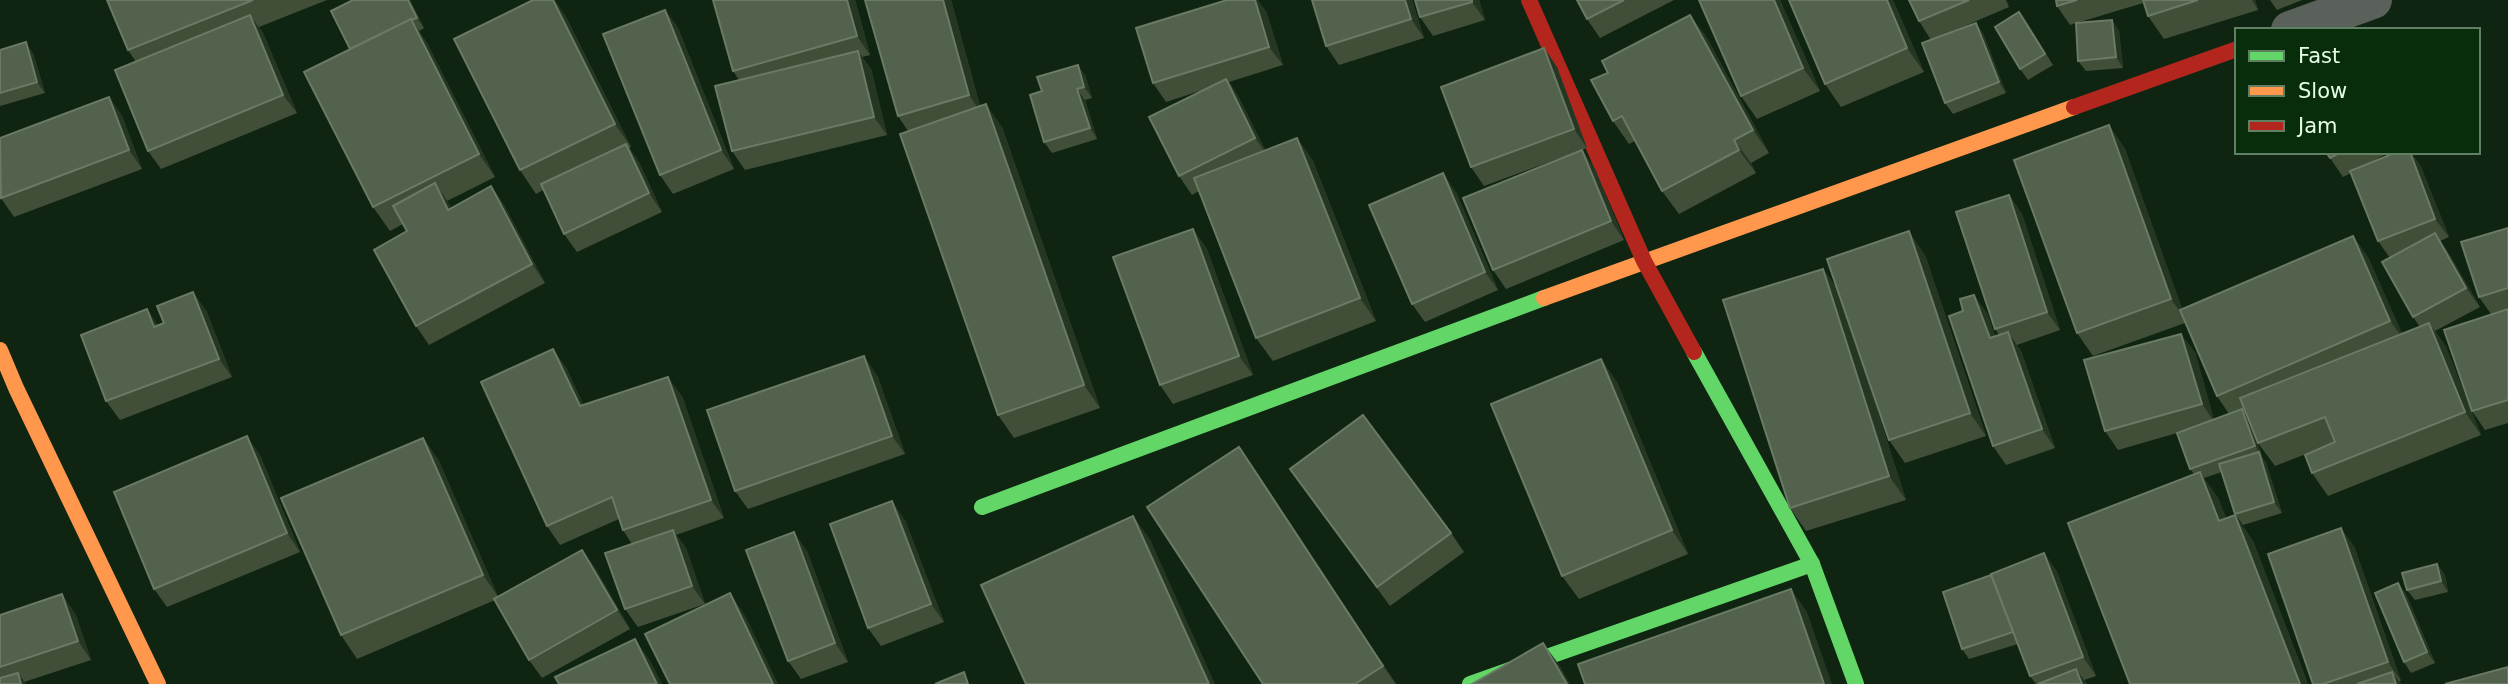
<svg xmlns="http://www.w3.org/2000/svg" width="2508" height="684" viewBox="0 0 2508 684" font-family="'DejaVu Sans',sans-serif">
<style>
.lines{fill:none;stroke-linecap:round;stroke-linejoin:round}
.street{stroke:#5a615a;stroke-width:38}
.fast{stroke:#63d668;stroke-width:16}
.slow{stroke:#ff974d;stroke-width:16}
.jam{stroke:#b3261e;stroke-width:16}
.wall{fill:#414f39}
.shaded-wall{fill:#253622}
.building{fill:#52624c;stroke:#6a7a64;stroke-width:2}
</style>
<rect width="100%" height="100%" fill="#0f2512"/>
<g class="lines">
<polyline class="street" points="2290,30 2373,0"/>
<g class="fast">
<polyline points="1694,352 1812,564 1856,684"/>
<polyline points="982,507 1544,298"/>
<polyline points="1470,684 1812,564"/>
</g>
<g class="slow">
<polyline points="1544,298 2074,107"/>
<polyline points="0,350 16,388 158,684"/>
</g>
<g class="jam">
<polyline points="1529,0 1644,261 1694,352"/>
<polyline points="2074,107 2237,49"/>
</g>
</g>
<g class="wall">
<polygon points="107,0 327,0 259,27 263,33 297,113 161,169 148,151 136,62 128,50"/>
<polygon points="353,0 410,0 424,28 419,31 427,43 495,177 447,201 451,208 491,186 504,205 545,283 429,345 416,326 407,231 403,224 390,231 373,207 350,49"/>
<polygon points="713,0 855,0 870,55 862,57 871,69 887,135 745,170 732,151 739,80 733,71"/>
<polygon points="951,0 980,106 1002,127 1100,408 1014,438 998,415 908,131 898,116"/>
<polygon points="1412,0 1424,38 1339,65 1326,46"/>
<polygon points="1415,0 1479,0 1485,20 1433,36 1420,17"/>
<polygon points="1577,0 1674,0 1600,38 1587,19"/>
<polygon points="1699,0 1780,0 1820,91 1757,119 1741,96"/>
<polygon points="1893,0 1924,72 1841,107 1825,84"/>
<polygon points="1909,0 2006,0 2009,7 1946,34 1983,33 2006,93 1953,114 1945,103 1931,40 1919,21"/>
<polygon points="2056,0 2142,0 2143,3 2070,25 2057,6"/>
<polygon points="2143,0 2255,0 2258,10 2164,39 2148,16"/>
<polygon points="2270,0 2302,0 2277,10"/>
<polygon points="665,10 678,28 734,169 673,194 660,175"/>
<polygon points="1266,11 1283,65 1229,82 1239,98 1265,150 1297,138 1313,161 1376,321 1273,361 1256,338 1199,191 1192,195 1179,176 1206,89 1166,102 1153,83"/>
<polygon points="565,15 631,147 629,148 639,162 662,212 577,252 564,234 543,190 536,194 520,170"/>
<polygon points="1690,15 1707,38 1769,153 1751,163 1756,173 1679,214 1662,191 1635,141 1629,144 1613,121 1608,73"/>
<polygon points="2112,20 2119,31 2123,68 2086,71 2078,61"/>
<polygon points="2027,23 2053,65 2028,80 2020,69"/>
<polygon points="1544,48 1557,67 1587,148 1484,186 1471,167"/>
<polygon points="0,50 33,53 45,93 0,106"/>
<polygon points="1085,75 1092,98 1085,100 1097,139 1052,153 1044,142 1042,91"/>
<polygon points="109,97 122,116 142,169 14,217 1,198"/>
<polygon points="2109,125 2125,149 2182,309 2353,236 2369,259 2402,334 2420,327 2413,317 2390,258 2378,241 2351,173 2343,177 2326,152 2389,152 2368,164 2397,152 2411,152 2421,167 2449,237 2440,241 2448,252 2480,307 2435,331 2446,347 2481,435 2328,496 2312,473 2319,449 2275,466 2258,443 2250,423 2262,457 2266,463 2282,513 2243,525 2235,514 2222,472 2204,478 2218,498 2226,518 2235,515 2253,541 2308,684 2130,684 2194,474 2190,469 2177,433 2118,450 2105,431 2195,352 2214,420 2229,414 2217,396 2185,323 2093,356 2077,333"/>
<polygon points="1582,150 1595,169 1624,240 1506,289 1493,270"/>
<polygon points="1456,192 1498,290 1425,322 1412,304"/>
<polygon points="2009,195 2022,214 2060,330 2017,345 2021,351 2055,448 2006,465 1993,446 1987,313 1995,336 1999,335 1995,329"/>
<polygon points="2508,228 2508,423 2485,430 2472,411 2491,314 2479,297"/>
<polygon points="1206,247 1253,375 1173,404 1160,385"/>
<polygon points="1925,255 1986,436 1905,463 1889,440 1850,326 1906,500 1806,531 1790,508 1823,269 1838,290"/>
<polygon points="147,309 158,326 206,310 232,377 120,420 106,401"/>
<polygon points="566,367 583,405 682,396 724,518 676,535 686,548 705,604 638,627 625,609 632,544 623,530 619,519 560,545 547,526"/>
<polygon points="877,375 905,454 748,509 735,491"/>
<polygon points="1617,382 1688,554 1579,599 1562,576"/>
<polygon points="423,438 439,461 498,597 582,550 595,568 630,629 542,678 529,660 495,600 357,659 341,635"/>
<polygon points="260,455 300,552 167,607 154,589"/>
<polygon points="1290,469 1451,533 1464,552 1390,606"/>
<polygon points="1256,471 1396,684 1263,684"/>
<polygon points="905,520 944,622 881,646 868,628"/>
<polygon points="2354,546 2401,681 2399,681 2401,684 2313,684"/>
<polygon points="807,551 848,662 801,679 788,661"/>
<polygon points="2044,553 2057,572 2096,676 2084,680 2087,684 2036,684 2030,676 2018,644 1969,659 1962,649 1991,575"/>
<polygon points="2437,564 2445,575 2448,592 2415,600 2407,590"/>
<polygon points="2398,583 2406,594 2435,663 2411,673 2404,662"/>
<polygon points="75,613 91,660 24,682 0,684 0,615"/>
</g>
<g class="shaded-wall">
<polygon points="408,0 410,0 424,28 417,18"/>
<polygon points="553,0 555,0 565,15 631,147 615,124"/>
<polygon points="847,0 855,0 870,55 857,36"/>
<polygon points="943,0 951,0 982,114 969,95"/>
<polygon points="1255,0 1258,0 1266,11 1283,65 1269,47"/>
<polygon points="1405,0 1412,0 1424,38 1411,19"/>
<polygon points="1472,0 1479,0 1485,20 1472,2"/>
<polygon points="1774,0 1780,0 1820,91 1803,68"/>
<polygon points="1887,0 1893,0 1924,72 1907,48"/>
<polygon points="2252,0 2255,0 2258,10"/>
<polygon points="665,10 678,28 734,169 721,150"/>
<polygon points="250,15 263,33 297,113 283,95"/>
<polygon points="1690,15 1707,38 1769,153 1753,130"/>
<polygon points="411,19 427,43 495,177 479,154"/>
<polygon points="2112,20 2119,31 2123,68 2116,57"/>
<polygon points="1976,23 1983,33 2006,93 1999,82"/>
<polygon points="26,42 33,53 45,93 37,82"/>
<polygon points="1544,48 1557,67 1587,148 1574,129"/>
<polygon points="858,51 871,69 887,135 874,117"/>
<polygon points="1078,65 1085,75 1092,98 1084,87"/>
<polygon points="1226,79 1239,98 1269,157 1255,138"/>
<polygon points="1077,89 1085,100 1097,139 1090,128"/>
<polygon points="109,97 122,116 142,169 129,150"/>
<polygon points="986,104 1002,127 1100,408 1084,385"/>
<polygon points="2109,125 2125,149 2187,322 2171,299"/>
<polygon points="1297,138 1313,161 1376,321 1360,298"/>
<polygon points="1734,140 1751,163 1756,173 1739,150"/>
<polygon points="626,144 639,162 662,212 649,193"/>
<polygon points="1582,150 1595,169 1624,240 1611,221"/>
<polygon points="2410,152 2411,152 2421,167 2449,237 2435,219"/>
<polygon points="1443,173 1456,192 1498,290 1485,272"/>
<polygon points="435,183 448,202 461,228 448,210"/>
<polygon points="491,186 504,205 545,283 532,264"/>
<polygon points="2009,195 2022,214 2060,330 2047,312"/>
<polygon points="1193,229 1206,247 1253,375 1239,356"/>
<polygon points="1909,231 1925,255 1986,436 1970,413"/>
<polygon points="2435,233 2448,252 2480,307 2466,288"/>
<polygon points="2353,236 2369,259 2407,344 2390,321"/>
<polygon points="1823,269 1839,292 1906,500 1889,476"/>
<polygon points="193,292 206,310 232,377 219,359"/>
<polygon points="1974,295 1987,313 2003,357 1990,338"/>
<polygon points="147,309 160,328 154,327"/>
<polygon points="2429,323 2446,347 2481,435 2465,412"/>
<polygon points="2008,332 2021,351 2055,448 2042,429"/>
<polygon points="2181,334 2195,352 2215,423 2202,404"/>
<polygon points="553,349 566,367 593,425 580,406"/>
<polygon points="864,356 877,375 905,454 892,436"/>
<polygon points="1601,359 1617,382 1688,554 1672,530"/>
<polygon points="668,377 682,396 724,518 711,500"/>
<polygon points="2242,409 2249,420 2263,457 2255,446"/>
<polygon points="247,436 260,455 300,552 287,533"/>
<polygon points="423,438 439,461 499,598 483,575"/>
<polygon points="1239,447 1256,471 1396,684 1383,666"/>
<polygon points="2259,452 2266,463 2282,513 2274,502"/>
<polygon points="2200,472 2218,498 2237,546 2219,521"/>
<polygon points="892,501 905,520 944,622 931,604"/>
<polygon points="2235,515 2253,541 2308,684 2300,684"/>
<polygon points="1133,516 1150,539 1215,684 1209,684"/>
<polygon points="2341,528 2354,546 2401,681 2388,662"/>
<polygon points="673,530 686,548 705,604 692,586"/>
<polygon points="794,532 807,551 848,662 835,643"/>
<polygon points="582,550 595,568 630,629 617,610"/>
<polygon points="2044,553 2057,572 2096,676 2083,657"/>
<polygon points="2437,564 2445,575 2448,592 2441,581"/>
<polygon points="2398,583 2406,594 2435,663 2427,652"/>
<polygon points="1791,589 1807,612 1832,684 1824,684"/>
<polygon points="730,593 746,617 778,684 773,684"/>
<polygon points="62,594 75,613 91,660 78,641"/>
<polygon points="635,639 651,662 662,684 657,684"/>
<polygon points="1543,643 1560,666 1570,684 1567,684"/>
<polygon points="2076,669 2087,684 2082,684"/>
<polygon points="2392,672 2401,684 2396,684"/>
<polygon points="18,673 26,684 21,684"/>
</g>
<g class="building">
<polygon points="107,0 253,0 128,50"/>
<polygon points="353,0 408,0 417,18 411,20 411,19 350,49 331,11"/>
<polygon points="533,0 553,0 615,124 520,170 454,39"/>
<polygon points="713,0 847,0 857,36 733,71"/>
<polygon points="865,0 943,0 969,95 898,116"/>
<polygon points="1227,0 1255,0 1269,47 1153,83 1136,28"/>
<polygon points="1312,0 1405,0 1411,19 1326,46"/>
<polygon points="1415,0 1472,0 1472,2 1420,17"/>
<polygon points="1577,0 1624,0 1587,19"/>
<polygon points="1699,0 1774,0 1803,68 1741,96"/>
<polygon points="1789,0 1887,0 1907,48 1825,84"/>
<polygon points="1909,0 1969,0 1919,21"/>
<polygon points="2056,0 2077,0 2057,6"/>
<polygon points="2143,0 2198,0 2148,16"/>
<polygon points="665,10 721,150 660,175 603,34"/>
<polygon points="2019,12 2045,54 2020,69 1995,27"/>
<polygon points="250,15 283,95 148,151 115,70"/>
<polygon points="1690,15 1753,130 1734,140 1739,150 1662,191 1622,116 1613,121 1591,80 1608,73 1602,61"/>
<polygon points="411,19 479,154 373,207 304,72"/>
<polygon points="2112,20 2116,57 2078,61 2076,23"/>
<polygon points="1976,23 1999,82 1945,103 1922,43"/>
<polygon points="26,42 37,82 0,93 0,50"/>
<polygon points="1544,48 1574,129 1471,167 1441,87"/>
<polygon points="858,51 874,117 732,151 715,86"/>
<polygon points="1078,65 1084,87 1077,89 1090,128 1044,142 1030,95 1042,91 1037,77"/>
<polygon points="1226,79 1255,138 1179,176 1149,117"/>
<polygon points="109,97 129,150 1,198 0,138"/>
<polygon points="986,104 1084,385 998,415 900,134"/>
<polygon points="2109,125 2171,299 2077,333 2014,160"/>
<polygon points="1297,138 1360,298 1256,338 1194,178"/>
<polygon points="626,144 649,193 564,234 541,184"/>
<polygon points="1582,150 1611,221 1493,270 1463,198"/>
<polygon points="2326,152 2341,152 2330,158"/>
<polygon points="2397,152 2410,152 2435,219 2378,241 2350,171"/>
<polygon points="1443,173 1485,272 1412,304 1369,205"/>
<polygon points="435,183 448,210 491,186 532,264 416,326 374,250 407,231 393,206"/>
<polygon points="2009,195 2047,312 1995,329 1956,212"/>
<polygon points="2508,228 2508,288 2479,297 2461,242"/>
<polygon points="1193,229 1239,356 1160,385 1113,257"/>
<polygon points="1909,231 1970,413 1889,440 1827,259"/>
<polygon points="2435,233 2466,288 2413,317 2382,262"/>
<polygon points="2353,236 2390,321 2217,396 2180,310"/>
<polygon points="1823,269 1889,476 1790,508 1723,300"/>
<polygon points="193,292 219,359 106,401 81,335 147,309 154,327 164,323 157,306"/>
<polygon points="1974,295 1990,338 2008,332 2042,429 1993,446 1949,316 1963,311 1960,299"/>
<polygon points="2508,309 2508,400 2472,411 2444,330"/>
<polygon points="2429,323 2465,412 2312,473 2305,455 2335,442 2325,417 2258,443 2240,398"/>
<polygon points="2181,334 2202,404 2105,431 2084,360"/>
<polygon points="553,349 580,406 668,377 711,500 623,530 612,497 547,526 481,382"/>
<polygon points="864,356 892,436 735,491 707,410"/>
<polygon points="1601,359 1672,530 1562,576 1491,404"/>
<polygon points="2242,409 2255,446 2190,469 2177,433"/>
<polygon points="1363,415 1451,533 1377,587 1290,469"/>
<polygon points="247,436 287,533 154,589 114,492"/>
<polygon points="423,438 483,575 341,635 281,498"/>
<polygon points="1239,447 1383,666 1355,684 1263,684 1147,507"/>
<polygon points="2259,452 2274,502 2235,514 2219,464"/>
<polygon points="2200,472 2219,521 2235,515 2300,684 2130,684 2068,523"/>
<polygon points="892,501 931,604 868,628 830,524"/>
<polygon points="1133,516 1209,684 1026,684 981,585"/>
<polygon points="2341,528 2388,662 2323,684 2313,684 2268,554"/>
<polygon points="673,530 692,586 625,609 605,553"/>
<polygon points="794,532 835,643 788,661 746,550"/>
<polygon points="582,550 617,610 529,660 494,599"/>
<polygon points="2044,553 2083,657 2030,676 1991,574"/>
<polygon points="2437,564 2441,581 2407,590 2402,573"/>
<polygon points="1991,575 2013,632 1962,649 1943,592"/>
<polygon points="2398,583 2427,652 2404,662 2375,593"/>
<polygon points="1791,589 1824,684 1585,684 1578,664"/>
<polygon points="730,593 773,684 670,684 645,634"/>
<polygon points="62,594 78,641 0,667 0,615"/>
<polygon points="635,639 657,684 559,684 555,677"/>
<polygon points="1543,643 1567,684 1472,684"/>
<polygon points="2508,667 2508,684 2445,684"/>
<polygon points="2076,669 2082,684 2038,684"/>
<polygon points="964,672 968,684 935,684"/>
<polygon points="2392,672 2396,684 2357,684"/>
<polygon points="18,673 21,684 0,684 0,678"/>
</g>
<rect x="2235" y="28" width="245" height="126" fill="#072d0b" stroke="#618063" stroke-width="2"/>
<rect x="2249" y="51" width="35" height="10" fill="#63d668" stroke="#618063" stroke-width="2"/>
<text x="2298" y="63" font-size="21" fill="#e7fce6">Fast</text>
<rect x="2249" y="86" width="35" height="10" fill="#ff974d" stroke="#618063" stroke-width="2"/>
<text x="2298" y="98" font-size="21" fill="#e7fce6">Slow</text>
<rect x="2249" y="121" width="35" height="10" fill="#b3261e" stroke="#618063" stroke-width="2"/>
<text x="2298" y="133" font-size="21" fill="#e7fce6">Jam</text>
</svg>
